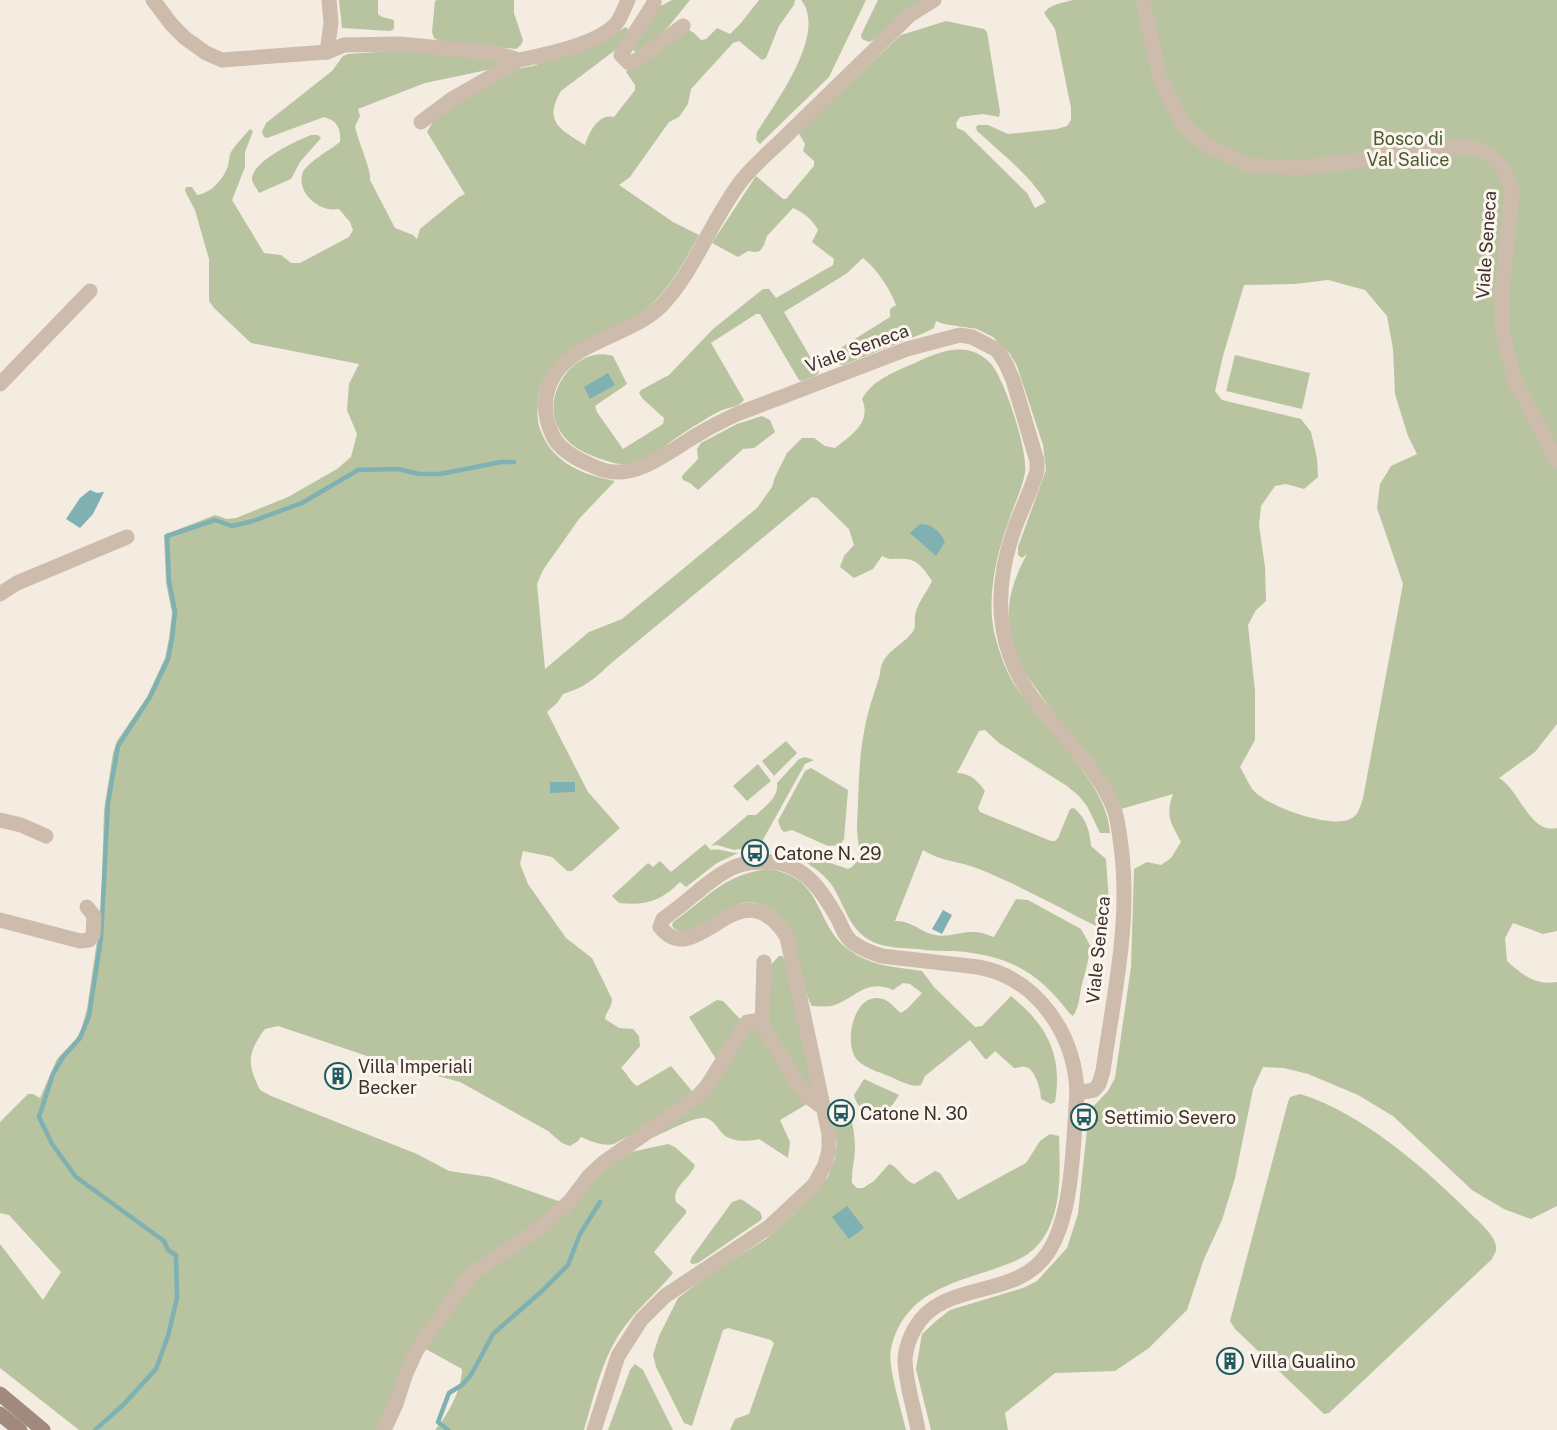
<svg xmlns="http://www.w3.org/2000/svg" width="1557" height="1430" viewBox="0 0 1557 1430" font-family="'Public Sans',sans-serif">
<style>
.green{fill:#b8c4a0;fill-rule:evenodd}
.water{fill:#7fb0b2}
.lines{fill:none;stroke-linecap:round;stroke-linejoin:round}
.stream{stroke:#7fb0b2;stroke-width:4.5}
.street{stroke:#cdbbac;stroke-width:15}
.secondary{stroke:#a18a7d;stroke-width:15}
.labels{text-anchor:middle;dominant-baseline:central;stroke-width:6;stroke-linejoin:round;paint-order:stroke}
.park-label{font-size:18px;fill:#4a5a2e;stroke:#fbf5ee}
.street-label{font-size:18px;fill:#3b302b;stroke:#fbf5ee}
.poi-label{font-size:18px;fill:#3b302b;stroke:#fbf5ee;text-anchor:start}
</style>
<rect width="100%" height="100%" fill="#f4ebe1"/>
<g class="green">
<polygon points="339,0 378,0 378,14 382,17 394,20 394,29 390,31 342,28"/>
<polygon points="437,0 514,0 514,13 523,40 521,45 516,49 439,41 434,38 432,32 435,1"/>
<polygon points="672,0 690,0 669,26 655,39 636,52 633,50 657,8"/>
<path d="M759 0H795L794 5 779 26 766 58 762 60 739 41 733 43 691 89 688 104 679 117 669 122 630 177 619 185 673 222 699 235C686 259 672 284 653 303 617 339 542 342 538 403 537 414 537 424 542 434 555 464 584 475 615 481L579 519 543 570 537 584 545 669 589 632 622 619 757 508 772 487 775 477 787 453 802 438H814L825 446 835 448C852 435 872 422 862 399 873 379 897 371 917 362 934 354 955 345 974 352 980 354 988 360 992 365 1006 383 1028 451 1025 473 1022 489 1014 505 1009 520 996 556 986 598 995 636 1000 654 1007 675 1018 690 1046 730 1107 783 1110 833H1100L1087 806 1079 796 1067 786 999 743 985 730 979 731 957 773C970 773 978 781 985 791L978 808 980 812 1051 841H1055L1058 838 1070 809 1074 808C1086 818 1090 831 1091 846L1106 859 1110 917 1106 928H1100C1060 908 1021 886 979 869 960 861 942 862 923 850L895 921C909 920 919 930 931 934 946 939 960 931 975 932 981 932 988 935 994 937L1016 899 1028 900 1081 929 1091 947C1088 959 1086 972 1082 984 1079 995 1080 1006 1073 1016L1070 1014C1038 971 1008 955 954 951 942 951 930 951 918 949 902 948 887 948 873 942 848 930 845 904 831 884 822 872 808 863 795 856V853L798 852 848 869C866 861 856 840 857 824 859 792 858 759 865 727 868 709 875 692 880 674 881 653 899 648 911 634 917 627 914 624 915 616 916 605 927 592 932 581 926 572 919 560 906 559 896 558 891 561 882 556L873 569 854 578 840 567 844 556 854 545 849 529 817 498 812 497 609 665C595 679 583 688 563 694L557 703 547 712 588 792 620 828 572 871H567L552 857 523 851 520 864 528 884 566 938 592 958 612 999C612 1008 606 1011 605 1019L619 1028 633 1029 639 1036 640 1046 621 1068C627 1073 631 1083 637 1086L671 1066 692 1091 691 1094 643 1128 614 1144C604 1147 590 1141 581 1137L578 1141 570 1146 562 1143 548 1131 460 1082 382 1061 278 1026 265 1029C247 1053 247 1064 260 1090L271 1096 417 1154 449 1171 490 1177 561 1202 631 1152 668 1144 675 1147 695 1165C691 1178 671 1187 676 1202L686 1210V1213L654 1252 673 1273C656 1294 635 1310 620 1333 601 1362 594 1397 584 1430H435C448 1415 462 1389 462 1369L424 1348 378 1430H79L0 1368V1244L43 1300 61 1272 9 1215 0 1213V1122L28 1094H33L40 1098 57 1059 76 1039 81 1030 87 1009 101 913 104 810 113 753 117 741 147 697 165 658 169 638 172 613 166 583 164 535 215 515 227 519 236 518 288 497 337 469 351 457 357 434 347 410 349 384 359 364 251 343 214 308 209 301V259L195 210 185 191 186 187H192L197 195C211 193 223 180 228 166 229 162 229 156 231 152 236 144 244 136 250 129L253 131 245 152V167L232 200 264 253 281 255 291 263H300L349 237 353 230 350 222 339 209C320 213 295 192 303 172 308 162 330 150 340 142 341 129 338 121 324 117L267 138 264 137 262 132 266 123 332 71 343 56 348 54 407 50 499 60 500 64 492 69 425 83 358 109 360 116 355 126C357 139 372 171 370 180L395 228 413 235 417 239 420 229 459 197 465 194 427 132 435 118 457 102 515 69 533 66 612 35 626 27 629 30 618 48 561 91C543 122 560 129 585 145 589 132 599 113 614 117L635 90V85L626 72 631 66 687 29 694 33 701 40 706 39 717 28 730 34 741 23Z"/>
<path d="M801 0H866L829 77 760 144 756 140 757 132C775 103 828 33 801 0Z"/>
<polygon points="878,0 921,0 876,39 869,42 862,39 861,35"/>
<path d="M1073 0H1557V724L1535 752 1499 778C1519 789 1530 835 1557 828V931L1543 934 1513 923 1505 938 1507 961C1521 974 1536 986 1557 982V1206L1531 1219 1504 1209 1472 1190 1393 1116 1358 1095 1308 1074 1284 1068 1263 1067 1253 1089 1235 1178 1222 1220 1204 1259 1187 1310 1149 1348 1115 1371 1055 1373 1005 1413 1008 1430H931L916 1369 922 1334 936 1321 950 1310 1023 1288 1037 1281 1067 1248 1078 1214 1089 1111 1108 1091 1115 1078 1131 967 1134 869 1147 862 1161 865 1171 858 1181 842C1171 823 1165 816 1173 794L1121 809 1023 670C1004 624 1003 599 1027 554L1022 558 1018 555V547L1046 470 1043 445 1017 366 1010 354 993 337 977 329 944 324 936 321 934 328 924 333 843 365 835 364 832 358 834 352 890 317V309L896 305C890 289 877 269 863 258L846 274 784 312 819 372 817 375 802 381 799 380 760 314H756L711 343 744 400C738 408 728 407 720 411 708 417 696 425 685 432 669 442 652 458 634 463 622 467 610 462 598 458 515 431 565 341 613 356L627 384 595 406 597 412 623 449 663 424 664 418 643 399 639 393 641 390 669 375 713 329 763 289H769L776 298 833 265 834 259 812 242 818 230C814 221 802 211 793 208L767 236 764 245 760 251 755 252 748 251 738 257 712 243 756 176 783 199H786L814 166V161L803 151 805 144 798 132 901 35 946 21 984 29 987 32 1000 112 999 117 983 114 960 117 956 123 957 128 964 131 1027 193 1035 208 1046 202C1029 174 1001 153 977 131L976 127 978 125H988L1008 134 1057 129 1067 126 1071 120V108L1055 29 1044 13C1050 4 1063 3 1073 0ZM1328 280 1365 290 1387 316 1393 349 1395 394 1408 436 1417 454 1391 466 1380 484 1377 508 1403 584 1363 798C1360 807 1359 816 1348 820 1327 827 1270 807 1255 792 1249 786 1245 775 1240 767L1255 740V691L1248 625 1256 610 1266 601 1265 567 1259 525 1261 506 1275 486 1286 484 1304 489 1318 477 1317 458 1311 432 1301 419 1222 400 1215 391 1223 356 1244 285 1295 284Z"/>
<path d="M311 135H318L321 138 300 162 291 179 259 193C257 189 253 184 252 180 250 162 298 140 311 135Z"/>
<polygon points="1235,355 1310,373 1302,409 1226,391"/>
<polygon points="762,416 770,420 775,432 754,448 743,449 698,490 690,483 683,480 682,476 698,459 697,449 701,443 737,424"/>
<polygon points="786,741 797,753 774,776 762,761"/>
<path d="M805 757 814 760 805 764 760 845 734 850 717 845 711 846 748 815H756C765 806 779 798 777 783L799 759Z"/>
<polygon points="758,764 771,781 747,801 733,786"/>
<polygon points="811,768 848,790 844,839 840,845 828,846 792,830 784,832 781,829 778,821 805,771"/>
<path d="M705 844 711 850C720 848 729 853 738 853L717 863 686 887 680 882C661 901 646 906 619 903L612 896 648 863 653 867 660 861 671 872Z"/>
<path d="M767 869C825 876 813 923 848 949 869 966 896 967 922 971L934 987 975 1027 982 1026 1011 996C1047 1025 1063 1055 1055 1102L1051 1104 1041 1099C1041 1090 1035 1068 1025 1067 1021 1066 1018 1068 1014 1068L995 1051 987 1059H985L970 1040 925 1076 921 1085C912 1088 900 1081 891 1077 880 1072 862 1068 855 1057 844 1039 855 990 883 999 890 1001 895 1009 901 1013L907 1009 922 993 910 984 903 983 893 990C865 977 853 1001 831 1006 825 1007 818 1006 812 1006 794 971 805 919 759 904 726 893 691 950 672 926L673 922C708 898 722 875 767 869Z"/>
<polygon points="779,956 782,956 785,960 813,1088 810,1091 770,1028 768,1019 770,966"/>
<polygon points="717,1000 723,1001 740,1019 740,1023 716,1059 689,1017"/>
<path d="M753 1028 769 1042 802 1100 807 1104 780 1120 790 1142 788 1158 759 1139C749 1142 731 1142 723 1134 717 1128 715 1121 706 1118 694 1116 664 1133 652 1138L689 1108 749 1030Z"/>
<path d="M864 1079 899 1095C896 1099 894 1104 890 1107 877 1118 857 1112 854 1095Z"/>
<path d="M1300 1094C1361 1112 1427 1170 1471 1214 1480 1223 1494 1234 1496 1246 1497 1252 1494 1254 1492 1259L1329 1413 1324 1414 1235 1329 1230 1321 1288 1102 1290 1097Z"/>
<path d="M840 1102C852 1109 855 1135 855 1148 855 1160 851 1171 852 1183L857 1188H863L874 1181 889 1164C899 1167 903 1180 914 1184L935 1171 940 1173 958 1200 1026 1163 1040 1141 1050 1134 1059 1136C1060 1172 1063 1217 1037 1246 1027 1257 1011 1263 997 1268 950 1284 904 1293 891 1349 887 1366 902 1411 906 1430H730L735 1419 749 1414 774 1343 771 1340 728 1328 723 1330 692 1426 684 1423 656 1367 653 1355 659 1336 678 1298 710 1274 766 1239 794 1214 828 1177 835 1159 837 1144 832 1112 833 1107Z"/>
<polygon points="741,1199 760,1212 762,1217 761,1220 698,1263 692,1264 690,1262 692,1257 732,1202"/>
<polygon points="635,1364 643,1370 673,1430 608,1430 630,1370"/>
</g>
<g class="water">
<polygon points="608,373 615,385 590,399 584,387"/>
<polygon points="90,490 97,493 104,492 93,514 80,528 66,519 80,498"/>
<path d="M920 524C932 524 940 531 945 542L936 556 910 533Z"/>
<polygon points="550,782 575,782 575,792 550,793"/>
<polygon points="943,910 952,915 942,934 932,929"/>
<polygon points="847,1206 864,1228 849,1239 832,1217"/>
</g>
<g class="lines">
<g class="stream">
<polyline points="95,1430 123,1405 156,1369 168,1336 177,1298 176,1255 168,1250 164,1241 76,1177 52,1144 39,1117 53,1074 63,1057 80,1038 89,1016 101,938 108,803 118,746 150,697 168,659 172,639 175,612 169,581 167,536 215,520 232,526 253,521 302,503 358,470 398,469 419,474 440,474 501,462 514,462"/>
<polyline points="448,1430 438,1422 449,1393 462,1385 471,1375 493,1334 542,1291 568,1265 580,1234 600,1202"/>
</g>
<g class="street">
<polyline points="153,0 172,25 185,38 206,53 222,60 327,52 344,45 399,44 494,53 513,58 513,64 452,99 421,122"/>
<polyline points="654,0 654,3 621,55 629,63 634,62 683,26"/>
<path d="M934 0 910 15C871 53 832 91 793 129 777 146 756 162 742 180 712 218 695 271 661 306 632 335 578 340 555 374 543 393 543 414 552 434 557 446 570 455 582 461 589 464 598 469 607 471 639 478 671 450 697 435 710 427 724 420 737 414L907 349 960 335 972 337 997 350 1005 362 1013 380 1037 461V471C1031 491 1021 510 1014 530 991 596 996 656 1042 710 1067 740 1099 771 1114 809 1119 823 1120 839 1122 854 1130 926 1113 1000 1103 1071L1099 1084 1094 1090 1077 1093"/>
<polyline points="1143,0 1160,79 1183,124 1205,144 1249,165 1296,168 1345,163 1405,150 1462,147 1478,149 1493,158 1505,171 1512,190 1502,291 1502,330 1515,381 1557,461"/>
<polyline points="327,52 331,23 329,0"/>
<path d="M514 61C541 56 596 45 615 25 621 19 624 8 628 0"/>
<polyline points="0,384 90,291"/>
<polyline points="0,594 17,583 127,537"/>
<polyline points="0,820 21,825 46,836"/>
<polyline points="0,920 80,941 89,940 93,935 94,916 87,907"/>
<polyline points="762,1027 764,962"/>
<path d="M384 1430 396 1404 405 1376 416 1351 465 1282 477 1270 544 1225 570 1201 589 1176 603 1163 696 1098 707 1086 747 1022 755 1021C783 1044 790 1090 823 1107"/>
<path d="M594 1430 618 1356 641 1320 665 1296 769 1227 814 1185 825 1165 829 1150V1134L787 937C739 862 698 974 660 927L663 919 667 916C690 900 710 878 734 867 746 862 758 862 771 862 805 864 823 892 838 919 842 927 845 937 852 942 861 949 872 953 882 956L978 967C1038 978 1075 1035 1077 1093 1073 1140 1074 1215 1047 1254 1014 1301 943 1279 915 1328 910 1337 906 1347 905 1358 905 1382 914 1407 918 1430"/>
</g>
<g class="secondary">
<polyline points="0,1394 43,1430"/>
<polyline points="0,1414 20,1430"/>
</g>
</g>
<defs>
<symbol id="bus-ring" viewBox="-11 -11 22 22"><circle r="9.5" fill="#fbf5ee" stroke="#1f5a5e" stroke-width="1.5"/><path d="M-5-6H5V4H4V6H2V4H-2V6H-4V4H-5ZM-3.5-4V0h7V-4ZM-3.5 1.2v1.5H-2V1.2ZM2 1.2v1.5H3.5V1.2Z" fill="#1f5a5e"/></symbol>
<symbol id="building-ring" viewBox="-11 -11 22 22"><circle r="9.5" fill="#fbf5ee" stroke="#1f5a5e" stroke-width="1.5"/><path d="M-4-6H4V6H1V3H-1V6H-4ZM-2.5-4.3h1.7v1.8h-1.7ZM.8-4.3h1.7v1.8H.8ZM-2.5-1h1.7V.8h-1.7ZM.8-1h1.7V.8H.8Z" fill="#1f5a5e"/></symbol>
</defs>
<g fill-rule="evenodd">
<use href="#bus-ring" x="740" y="838" width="30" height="30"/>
<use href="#building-ring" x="323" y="1061" width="30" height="30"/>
<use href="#bus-ring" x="826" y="1098" width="30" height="30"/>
<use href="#bus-ring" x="1069" y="1102" width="30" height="30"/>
<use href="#building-ring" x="1215" y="1346" width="30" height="30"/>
</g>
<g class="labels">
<g class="park-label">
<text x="1408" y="138">Bosco di<tspan x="1408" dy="21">Val Salice</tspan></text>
</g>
<g class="street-label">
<text transform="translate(1486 245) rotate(-86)">Viale Seneca</text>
<text transform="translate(857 348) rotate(-20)">Viale Seneca</text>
<text transform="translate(1098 950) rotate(-84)">Viale Seneca</text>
</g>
<g class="poi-label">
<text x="774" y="853">Catone N. 29</text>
<text x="358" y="1066">Villa Imperiali<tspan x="358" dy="21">Becker</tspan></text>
<text x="860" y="1113">Catone N. 30</text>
<text x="1104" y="1117">Settimio Severo</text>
<text x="1250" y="1361">Villa Gualino</text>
</g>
</g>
</svg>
